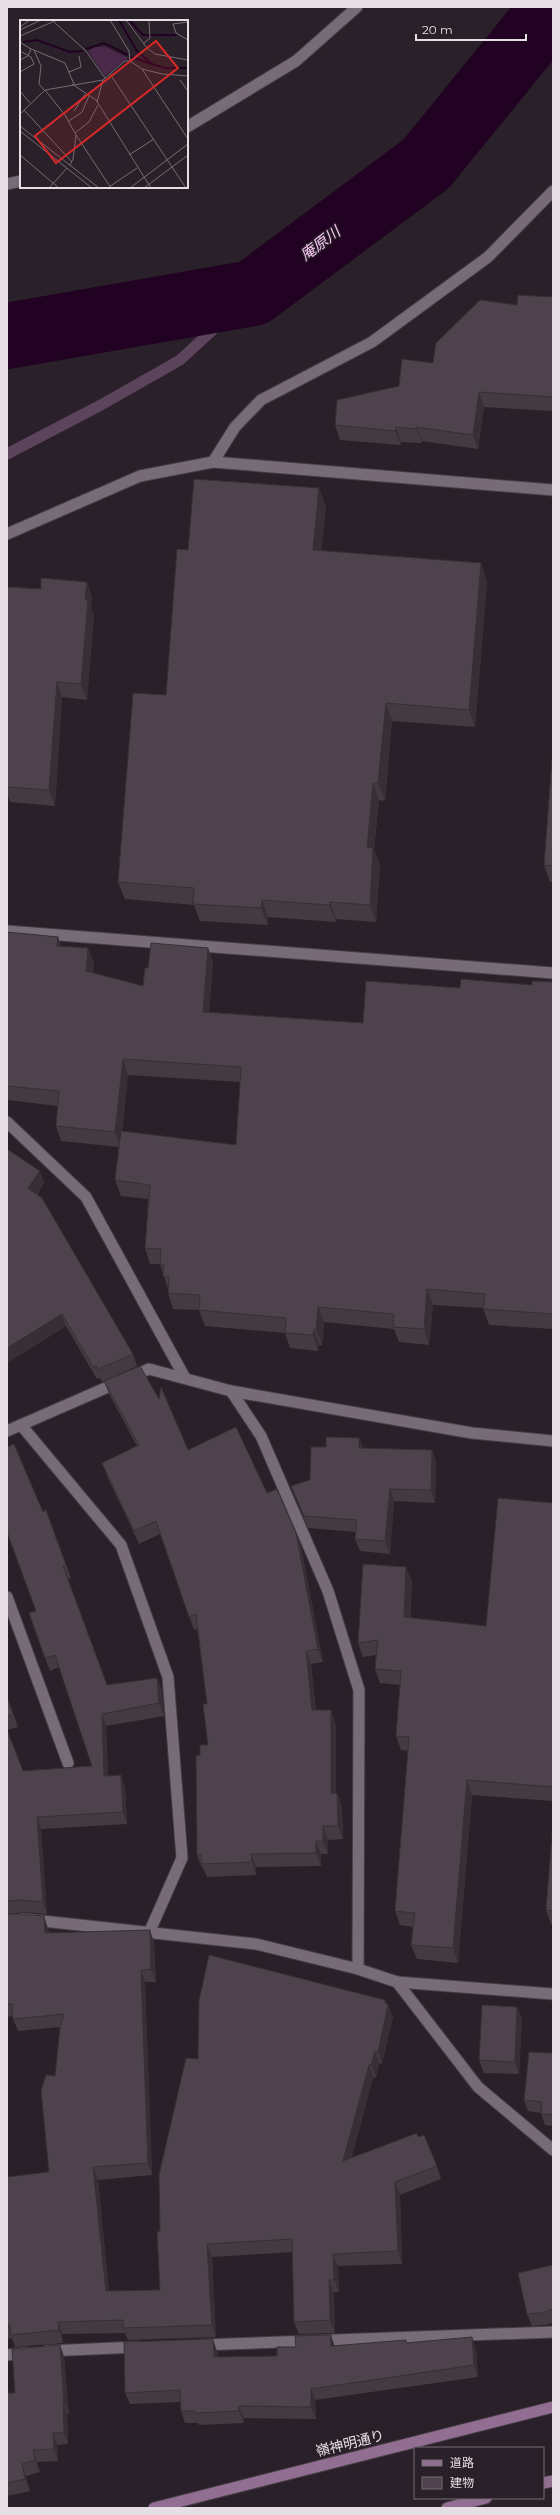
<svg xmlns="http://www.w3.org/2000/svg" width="560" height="2515" viewBox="0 0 560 2515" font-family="Montserrat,'Noto Sans JP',sans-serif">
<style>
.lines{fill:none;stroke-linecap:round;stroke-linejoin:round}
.stream{stroke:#5c445c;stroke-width:11}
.river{stroke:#210222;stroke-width:66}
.minor-casing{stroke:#453d45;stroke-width:13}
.tertiary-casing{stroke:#453d45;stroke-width:13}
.secondary-casing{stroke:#453d45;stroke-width:13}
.minor{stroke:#766b76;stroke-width:11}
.tertiary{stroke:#766b76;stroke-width:11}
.secondary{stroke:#926e92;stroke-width:11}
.wall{fill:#433a42;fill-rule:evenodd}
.shaded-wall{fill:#372f36}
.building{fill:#4e434d;stroke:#372f36}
.labels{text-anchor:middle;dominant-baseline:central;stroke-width:3;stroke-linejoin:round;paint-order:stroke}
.street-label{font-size:14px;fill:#e5dfe5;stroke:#2a2029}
.water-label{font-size:15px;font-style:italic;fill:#fccaf9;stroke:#2a2029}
.inset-river{fill:none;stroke:#210222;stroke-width:2}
.inset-road{fill:none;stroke:#756c74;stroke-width:1}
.view{fill:#d62828;fill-opacity:0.15;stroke:#d62828;stroke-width:2}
.inset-edge{fill:none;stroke:#e5dfe5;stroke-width:2}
</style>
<rect width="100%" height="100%" fill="#2a2029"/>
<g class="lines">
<polyline class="stream" points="7,454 101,405 180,360 253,293"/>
<polyline class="river" points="7,336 253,293 426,164 553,8"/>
<defs>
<g id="minor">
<polyline points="187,127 296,61 357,7"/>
<polyline points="7,184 21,181"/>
<polyline points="213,462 235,427 261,400 372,342 488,257 553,191"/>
<polyline points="7,931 553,973"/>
<polyline points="7,1122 86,1197 185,1378"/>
<polyline points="21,1425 121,1545 168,1677 182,1858 149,1933"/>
<polyline points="7,1431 149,1369 231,1391 261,1436 328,1591 359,1690 358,1969"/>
<polyline points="7,1597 68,1763"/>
<polyline points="7,1921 24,1919 256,1944 358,1969 397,1982 478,2087 553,2150"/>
<polyline points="397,1982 553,1994"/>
<polyline points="201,2345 553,2332"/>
<polyline points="47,2351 138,2347"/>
<polyline points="7,2355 26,2353"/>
</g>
<g id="tertiary">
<polyline points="7,534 140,476 213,462 553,490"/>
<polyline points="231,1391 472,1433 553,1441"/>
</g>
<g id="secondary">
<polyline points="543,2483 553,2481"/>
<polyline points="154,2508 553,2407"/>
<polyline points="447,2508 486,2498"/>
</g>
</defs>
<use href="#minor" class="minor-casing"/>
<use href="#tertiary" class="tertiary-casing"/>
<use href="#secondary" class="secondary-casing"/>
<use href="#minor" class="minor"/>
<use href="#tertiary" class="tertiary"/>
<use href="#secondary" class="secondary"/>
</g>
<g class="wall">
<polygon points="553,297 553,411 484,407 478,449 422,441 422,443 401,442 401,445 340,440 335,425 399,386 433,363 517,305"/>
<polygon points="326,506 321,551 481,563 487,581 475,727 392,721 385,801 379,800 374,850 380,865 376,922 336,919 336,922 268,917 268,925 200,921 194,905 125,899 118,882 166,695 188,550"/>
<polygon points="7,587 92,597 91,609 94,615 87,700 62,697 55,806 10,802 7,794"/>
<polygon points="553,747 553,882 550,882 544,865"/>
<path d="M7 932 58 937 61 946 88 948 94 964 93 973 143 986 148 968 208 948 213 963 209 1012 363 1023 460 988 532 985 553 982V1329L489 1325 483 1308 433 1305 429 1345 399 1342 394 1329 324 1322 322 1345H319L318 1351 290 1348 285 1333 205 1326 199 1310 173 1309 168 1293V1289L160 1264H150L145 1248 148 1199 121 1196 115 1180 119 1147 61 1141 56 1126 58 1106 7 1100ZM128 1075 240 1082 236 1145 122 1131Z"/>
<polygon points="7,1149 40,1171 44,1183 37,1195 133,1354 137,1366 102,1382 100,1378 97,1379 66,1326 7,1363"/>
<polygon points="104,1381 188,1450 267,1493 301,1546 323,1662 311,1664 316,1710 336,1724 336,1793 337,1793 342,1806 343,1839 328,1840 328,1854 321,1854 321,1866 256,1867 256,1875 207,1877 203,1868 202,1868 197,1855 200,1755 208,1745 207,1704 197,1629 194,1630 160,1534 139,1544 107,1476 102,1463 137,1446 109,1394"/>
<polygon points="359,1438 363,1448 432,1450 436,1462 435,1503 394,1501 390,1554 360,1551 355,1539 356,1532 308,1528 296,1498 291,1486 310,1480 326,1447"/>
<polygon points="553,1503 553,1801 472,1795 458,1963 417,1959 411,1945 413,1927 400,1925 395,1911 408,1751 401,1750 396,1736 400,1685 380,1683 375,1669 376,1655 363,1657 358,1643 412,1581 410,1618 486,1626"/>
<polygon points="46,1510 71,1578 68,1579 107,1685 157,1678 162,1691 164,1716 106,1726 108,1775 125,1787 127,1824 41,1829 47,1914 25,1912 7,1914 7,1696 18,1727 7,1730 23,1771 92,1766 59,1667 50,1671 33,1626 36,1611 43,1512"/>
<polygon points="553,1821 553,1924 551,1924 546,1910"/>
<polygon points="7,1914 44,1916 48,1929 49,1933 154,1942 156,1982 145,1982 152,2175 98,2180 109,2291 160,2290 160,2231 198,2059 385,2000 387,2004 388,2005 393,2017 382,2064 379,2063 376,2078 373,2077 352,2157 418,2137 437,2166 441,2179 400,2195 402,2264 338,2266 339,2292 334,2292 335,2333 299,2334 294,2322 292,2252 212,2257 216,2337 128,2340 125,2333 62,2334 63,2343 15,2347 12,2338 7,2339 7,2177 49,2172 55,2076 60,2027 18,2031 13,2019 13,2016 7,2017"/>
<polygon points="517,2007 522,2019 519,2074 484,2073 479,2060"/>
<polygon points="553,2053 553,2126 545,2125 541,2113 528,2111 524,2100"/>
<polygon points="553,2265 553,2323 545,2325 532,2326 527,2314"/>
<polygon points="407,2343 476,2349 478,2377 315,2400 316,2419 244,2418 244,2423 199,2425 198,2423 185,2423 181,2411 181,2402 130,2404 125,2393 217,2351 218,2357 277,2356 335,2346"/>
<polygon points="60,2345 64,2357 69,2414 67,2414 68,2444 57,2445 58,2461 37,2462 40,2472 26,2476 30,2491 7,2496 7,2393 15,2393"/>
</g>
<g class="shaded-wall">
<polygon points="479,392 484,407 478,449 473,435"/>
<polygon points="396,427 401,442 401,445 395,431"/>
<polygon points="416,427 422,441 422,443 416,429"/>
<polygon points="319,488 326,506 320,567 313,550"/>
<polygon points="481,563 487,581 475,727 469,710"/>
<polygon points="87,582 92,597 91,609 94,615 87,700 81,684"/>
<polygon points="57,682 62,697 55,806 49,790"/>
<polygon points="386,703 392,721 385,801 378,783"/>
<polygon points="373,783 379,800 374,850 380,865 376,922 370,905 367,847"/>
<polygon points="262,900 268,917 268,925 261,908"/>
<polygon points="330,902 336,919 336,922 329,905"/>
<polygon points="58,937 63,952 57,946"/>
<polygon points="88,948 94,964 92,986 86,971"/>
<polygon points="208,948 213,963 208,1027 203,1012"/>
<polygon points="123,1059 128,1075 121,1147 115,1132"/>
<polygon points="40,1171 44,1183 32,1201 28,1188"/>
<polygon points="427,1289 433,1305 429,1345 424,1329"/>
<polygon points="318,1307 324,1322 322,1345 316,1329"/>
<polygon points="62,1314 66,1326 7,1363 7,1348"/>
<polygon points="314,1329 319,1345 318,1351 313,1335"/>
<polygon points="359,1438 364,1450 359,1448"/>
<polygon points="432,1450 436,1462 435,1503 431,1490"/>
<polygon points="390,1489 394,1501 390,1554 385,1541"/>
<polygon points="296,1533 301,1546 323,1662 318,1649"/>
<polygon points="406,1567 412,1581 410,1632 404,1617"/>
<polygon points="306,1651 311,1664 317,1724 312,1710"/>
<polygon points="157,1678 162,1691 164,1716 159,1703"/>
<polygon points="331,1710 336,1724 336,1806 331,1793"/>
<polygon points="102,1714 106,1726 108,1788 104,1776"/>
<polygon points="121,1775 125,1787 127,1824 123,1812"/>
<polygon points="467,1780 472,1795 458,1963 453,1948"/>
<polygon points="337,1793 342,1806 343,1839 338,1826"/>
<polygon points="37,1817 41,1829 47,1914 43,1902"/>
<polygon points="323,1826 328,1840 328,1854 323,1841"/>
<polygon points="316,1841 321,1854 321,1866 316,1853"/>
<polygon points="251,1854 256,1867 256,1875 252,1862"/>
<polygon points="44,1916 48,1929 50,1946 45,1933"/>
<polygon points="150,1930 154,1942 156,1982 151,1969"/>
<polygon points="141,1970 145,1982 152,2175 148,2163"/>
<polygon points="385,2000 388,2007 388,2005 393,2017 382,2064 378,2052"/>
<polygon points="517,2007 522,2019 519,2074 515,2062"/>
<polygon points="375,2051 379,2063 376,2078 371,2065"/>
<polygon points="369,2065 373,2077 348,2173 343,2161"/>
<polygon points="93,2167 98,2180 110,2304 106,2291"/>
<polygon points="395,2182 400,2195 402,2264 398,2251"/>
<polygon points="207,2244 212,2257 216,2337 212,2325"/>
<polygon points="333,2254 338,2266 339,2292 334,2280"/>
<polygon points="329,2280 334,2292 335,2333 330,2320"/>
<polygon points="58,2322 62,2334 63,2343 59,2330"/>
<polygon points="331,2335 335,2347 331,2346"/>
<polygon points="472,2337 476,2349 478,2377 474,2365"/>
<polygon points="213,2339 217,2351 219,2369 214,2357"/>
<polygon points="60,2345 64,2357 69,2414 64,2402"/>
<polygon points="311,2389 315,2400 316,2419 311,2407"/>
<polygon points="63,2402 67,2414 68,2444 64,2433"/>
<polygon points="239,2406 244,2418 244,2423 239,2411"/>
<polygon points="53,2433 57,2445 58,2461 54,2449"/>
<polygon points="33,2450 37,2462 40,2472 35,2460"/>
<polygon points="22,2464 26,2476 30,2491 25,2479"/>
</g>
<g class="building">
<polygon points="518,295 553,297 553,397 479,392 473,435 416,427 416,429 396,427 395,431 335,425 337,400 399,386 402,359 433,363 436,343 480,300 517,305"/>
<polygon points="194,479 319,488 313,550 481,563 469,710 386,703 378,783 373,783 367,847 373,848 370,905 330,902 329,905 262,900 261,908 193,904 194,888 118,882 133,693 166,695 177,549 188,550"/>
<polygon points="41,578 87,582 85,599 88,600 81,684 57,682 49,790 7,787 7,587 41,589"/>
<polygon points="553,747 553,866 544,865"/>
<polygon points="7,932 58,937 57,946 88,948 86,971 143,986 145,968 148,968 151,943 208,948 203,1012 363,1023 366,981 460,988 461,979 532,985 532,981 553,982 553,1314 483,1309 485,1294 427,1289 424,1329 393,1327 394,1314 318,1307 316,1329 314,1329 313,1335 285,1333 286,1318 199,1310 200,1295 168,1293 169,1277 163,1276 164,1265 160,1265 161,1249 145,1248 150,1185 115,1180 121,1131 236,1145 241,1067 123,1059 115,1132 56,1126 59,1091 7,1086"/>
<polygon points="7,1149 40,1171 28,1188 42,1198 133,1354 98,1369 96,1365 93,1367 62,1314 7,1348"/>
<polygon points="140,1366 159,1399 161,1387 188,1450 236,1427 267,1493 277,1489 296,1533 318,1649 306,1651 312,1710 331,1710 331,1793 337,1793 338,1826 323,1826 323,1841 316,1841 316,1853 251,1854 252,1862 202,1864 201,1855 197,1855 196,1756 200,1755 200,1745 208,1745 203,1704 207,1704 196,1614 189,1617 156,1521 134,1531 102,1463 139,1445 104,1381"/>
<polygon points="326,1437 359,1438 359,1448 432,1450 431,1490 390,1489 385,1541 355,1539 357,1520 304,1516 291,1486 310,1480 311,1447 326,1447"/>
<polygon points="14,1444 43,1512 46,1510 66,1565 63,1566 107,1685 157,1678 159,1703 102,1714 104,1776 121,1775 123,1812 37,1817 43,1902 20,1900 7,1901 7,1730 23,1771 92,1766 55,1655 45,1658 29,1613 36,1611 7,1532 7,1447"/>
<polygon points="498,1498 553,1503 553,1787 467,1780 453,1948 411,1945 415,1913 395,1911 409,1737 396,1736 401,1671 375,1669 378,1640 358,1643 363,1564 406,1567 404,1617 486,1626"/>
<polygon points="7,1697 13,1714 7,1716"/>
<polygon points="553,1822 553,1911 546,1910"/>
<polygon points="7,1914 19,1914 44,1916 45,1933 150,1930 151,1969 141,1970 148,2163 93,2167 106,2291 160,2290 157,2232 160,2231 159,2175 186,2058 198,2059 199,2000 209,1955 385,2000 385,2003 388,2005 378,2052 375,2051 371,2065 369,2065 343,2161 417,2133 418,2137 424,2135 437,2166 395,2182 398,2251 333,2254 334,2280 329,2280 330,2320 294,2322 292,2239 207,2244 212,2325 123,2328 123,2320 58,2322 59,2330 11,2335 10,2325 7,2326 7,2177 49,2172 41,2090 46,2075 55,2076 60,2028 64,2014 13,2019 12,2004 7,2004"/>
<polygon points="482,2005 517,2007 515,2062 479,2060"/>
<polygon points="529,2052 553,2053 553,2115 541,2114 542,2102 524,2100"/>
<polygon points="553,2265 553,2309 541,2313 527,2314 518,2273"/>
<polygon points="331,2335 331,2346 406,2340 406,2343 472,2337 474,2365 311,2389 311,2407 239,2406 239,2411 195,2413 194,2411 181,2411 180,2390 125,2393 124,2342 213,2339 214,2357 277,2356 277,2347 296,2347 295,2336"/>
<polygon points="60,2345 64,2402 63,2402 64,2433 53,2433 54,2449 33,2450 35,2460 22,2464 25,2479 7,2483 7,2393 15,2393 12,2349"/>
</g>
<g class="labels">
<g class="street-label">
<text transform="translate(350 2443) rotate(-14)">嶺神明通り</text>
</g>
<g class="water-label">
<text transform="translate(320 243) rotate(-37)">庵原川</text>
</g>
</g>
<g transform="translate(20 20)">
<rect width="168" height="168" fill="#2a2029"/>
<path d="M75 27H86L108 38 85 56 68 31Z" fill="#4a294a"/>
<path class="inset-river" d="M99 0 117 31 132 44 145 48H168M109 0 123 15H157M3 22 17 20 50 32 63 31M66 29 84 23 108 35M111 37 132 44"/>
<path class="inset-road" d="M90 0 109 31 110 41M106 0 127 28 135 34 168 40M34 2 66 31 85 58M168 2 153 4 156 13 168 20M0 7 10 0M0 10 21 0M0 16 37 0M0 22 9 28 45 43 54 64M123 24 130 18 129 0M14 30 21 46 19 64 24 70M0 31 11 37 14 44 0 52M0 40 8 36 11 29M122 49 142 54 168 56M49 52 61 47 59 36M90 54 166 168M160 60 168 71M52 64 76 80 131 168M25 70 45 95 56 115 53 139 50 145M0 71 10 83M77 82 83 60M4 90 52 142M54 91 65 74M0 94 25 70 83 60 105 41H110L122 49 168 119M49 101 62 92 69 76M0 106 79 168M0 111 72 168M55 113 69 102 78 85M56 115 91 168M0 135 39 168M109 135 134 119M89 167 117 148M29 168 47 148M110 168 168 124M124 168 168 135"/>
<path class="view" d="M136 21 158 48 36 143 15 116Z"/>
<rect width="168" height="168" class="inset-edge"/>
</g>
<rect width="560" height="2515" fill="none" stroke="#e5dfe5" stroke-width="16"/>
<rect x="414" y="2447" width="130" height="52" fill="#2a2029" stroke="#756c74"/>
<rect x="422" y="2460" width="20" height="6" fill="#926e92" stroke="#756c74"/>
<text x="450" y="2467" font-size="12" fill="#e5dfe5">道路</text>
<rect x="422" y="2477" width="20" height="12" fill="#4e434d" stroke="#756c74"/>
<text x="450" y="2487" font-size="12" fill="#e5dfe5">建物</text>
<path d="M416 34v6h110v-6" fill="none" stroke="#e5dfe5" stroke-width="2"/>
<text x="422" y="34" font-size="12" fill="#e5dfe5" stroke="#2a2029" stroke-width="3" paint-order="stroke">20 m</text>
</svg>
